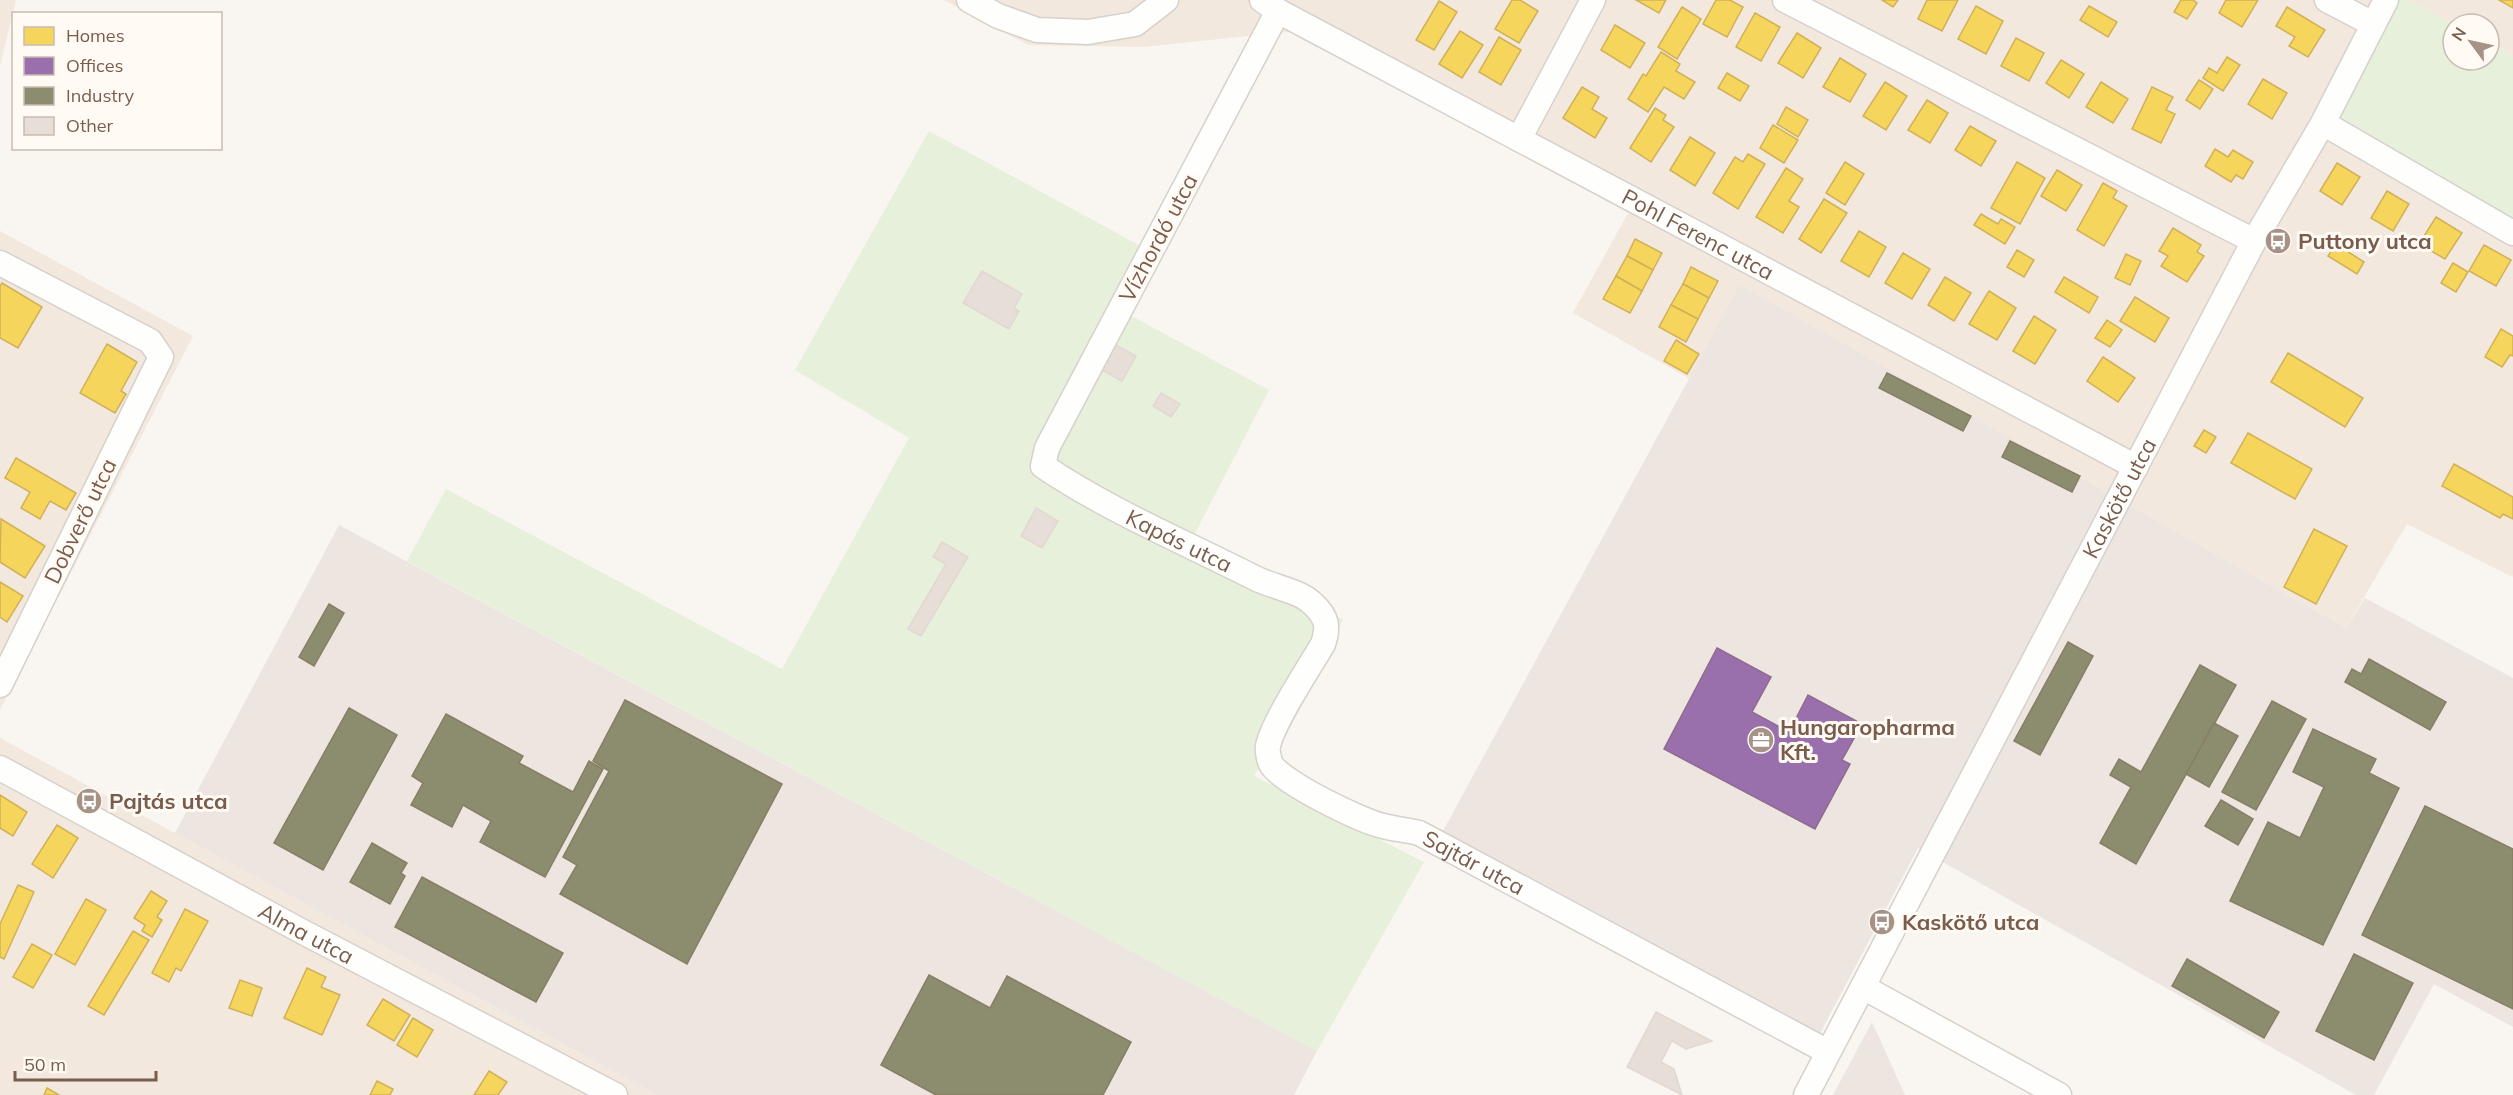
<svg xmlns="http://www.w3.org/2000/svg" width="2513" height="1095" viewBox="0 0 2513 1095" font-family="Mulish,sans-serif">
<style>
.residential{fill:#f2e8de}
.industrial{fill:#ede5e0}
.green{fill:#e7f0db}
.homes{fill:#f6d55c;stroke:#d1b158;stroke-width:1.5}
.offices{fill:#9970ab;stroke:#906a8f;stroke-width:1.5}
.industry{fill:#8c8c6e;stroke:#877e64;stroke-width:1.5}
.building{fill:#e6ded7;stroke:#e2d8d2;stroke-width:1.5}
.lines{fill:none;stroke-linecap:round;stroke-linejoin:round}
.minor-casing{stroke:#d7d1cb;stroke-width:27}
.minor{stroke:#fefefd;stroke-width:24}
.labels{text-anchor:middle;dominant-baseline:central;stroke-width:6;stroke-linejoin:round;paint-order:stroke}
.street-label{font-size:22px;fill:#7a5c4d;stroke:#fffaf3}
.poi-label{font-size:22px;font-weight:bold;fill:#7a5c4d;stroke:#fffaf3;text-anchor:start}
</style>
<rect width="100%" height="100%" fill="#f9f5f0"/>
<g class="residential">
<polygon points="0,0 16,0 0,66"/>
<polygon points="944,0 2389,0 2513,221 2513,575 2512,577 2407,524 2346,628 1741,286 1690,379 1573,313 1628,213 1297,31 1143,47 1028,45"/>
<polygon points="2408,0 2513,0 2513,56 2489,43 2489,24 2453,24"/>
<polygon points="0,231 193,336 0,710"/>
<polygon points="0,738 175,833 657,1095 0,1095"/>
</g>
<g class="industrial">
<polygon points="1740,285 2346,628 2365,598 2513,678 2513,1027 2434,984 2374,1095 2356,1095 1918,848 1816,1041 1443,831"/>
<polygon points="339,525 1317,1051 1294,1095 657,1095 175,833"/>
<polygon points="1872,1022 1905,1095 1833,1095"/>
</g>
<g class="green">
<polygon points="2389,0 2408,0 2453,24 2453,60 2489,60 2489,43 2513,56 2513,221 2329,113"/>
<polygon points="929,131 1159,256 1124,312 1269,390 1190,543 1343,620 1254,776 1424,862 1317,1051 407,561 446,489 782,669 909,438 795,370"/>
</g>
<g class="homes">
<polygon points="1512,0 1520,0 1538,11 1519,43 1495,29"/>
<polygon points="1636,0 1666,0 1659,13"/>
<polygon points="1716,0 1730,0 1743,7 1727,37 1703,24"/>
<polygon points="1882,0 1898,0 1893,7"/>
<polygon points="1927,0 1958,0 1942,31 1918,19"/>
<polygon points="2181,0 2193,0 2197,3 2187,19 2174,12"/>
<polygon points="2226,0 2258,0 2242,27 2219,13"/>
<polygon points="2499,0 2513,0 2513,8"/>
<polygon points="1439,1 1457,12 1434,50 1416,40"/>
<polygon points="1976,6 2003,21 1986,54 1958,39"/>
<polygon points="2089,6 2117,22 2108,37 2080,20"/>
<polygon points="1682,7 1701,19 1677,59 1658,47"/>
<polygon points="2287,7 2325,30 2308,57 2289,46 2295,37 2276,26"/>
<polygon points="1755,13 1780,27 1761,61 1736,47"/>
<polygon points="1615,25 1645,43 1630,68 1601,50"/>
<polygon points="1460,31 1483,45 1462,78 1439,64"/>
<polygon points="1797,33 1821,48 1803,78 1778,63"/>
<polygon points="1499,37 1521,50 1501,85 1479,72"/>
<polygon points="2016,38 2044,53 2029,81 2001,66"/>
<polygon points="1661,52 1680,64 1676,71 1695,82 1684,99 1664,87 1648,112 1628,99 1643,74 1646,76"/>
<polygon points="2227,57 2240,65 2223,91 2203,78 2209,68 2217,73"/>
<polygon points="1840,58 1866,74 1850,102 1823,87"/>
<polygon points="2061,60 2084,74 2069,98 2046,83"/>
<polygon points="1727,73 1749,86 1740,101 1718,88"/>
<polygon points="2263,79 2287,93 2272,119 2248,104"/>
<polygon points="2199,80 2213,89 2200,109 2186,100"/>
<polygon points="1885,82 1907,96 1886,130 1863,116"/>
<polygon points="2101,82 2128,99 2113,123 2086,107"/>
<polygon points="1582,87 1599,97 1592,109 1607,118 1595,138 1563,118"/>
<polygon points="2152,87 2173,97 2166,110 2175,114 2161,143 2132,129"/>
<polygon points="1927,100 1948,113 1930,143 1908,130"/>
<polygon points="1786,107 1808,120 1798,137 1777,124"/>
<polygon points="1655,108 1666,115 1663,120 1674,127 1651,162 1630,148"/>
<polygon points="1773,125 1798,140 1784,163 1760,148"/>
<polygon points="1970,126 1996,141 1981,166 1955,150"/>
<polygon points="1690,137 1715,153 1695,186 1670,170"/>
<polygon points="2215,149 2228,157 2233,150 2253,162 2243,179 2236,175 2231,182 2205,166"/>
<polygon points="1748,154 1765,164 1738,209 1713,193 1735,157 1743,162"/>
<polygon points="1845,162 1864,174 1845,205 1826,193"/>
<polygon points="2017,162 2045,178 2020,224 1991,208"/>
<polygon points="2337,163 2360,177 2342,205 2320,191"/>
<polygon points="1786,168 1803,179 1789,201 1799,207 1783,233 1756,217"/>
<polygon points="2057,170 2082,185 2066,211 2041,196"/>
<polygon points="2103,183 2117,191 2113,198 2127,206 2104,246 2077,230"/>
<polygon points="2387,191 2409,204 2393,231 2371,218"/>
<polygon points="1824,199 1847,213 1821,253 1799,239"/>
<polygon points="1981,214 1998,224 2001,219 2015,227 2005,244 1974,225"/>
<polygon points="2436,217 2462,233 2445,259 2419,244"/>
<polygon points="2173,228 2201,245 2197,252 2204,256 2187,282 2161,266 2168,256 2159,251"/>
<polygon points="1859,231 1886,247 1869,277 1841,261"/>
<polygon points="1635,239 1662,253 1653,270 1627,256"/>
<polygon points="2336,244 2364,262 2357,274 2328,256"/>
<polygon points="2484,245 2511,260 2496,286 2469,271"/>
<polygon points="2017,250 2034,260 2024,277 2007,267"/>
<polygon points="1903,253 1930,269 1912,299 1885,283"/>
<polygon points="2126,254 2141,261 2130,285 2115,278"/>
<polygon points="1627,256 1653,270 1642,291 1616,276"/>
<polygon points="2453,263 2468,272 2456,292 2441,283"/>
<polygon points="1691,267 1718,281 1709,298 1683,284"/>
<polygon points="1616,276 1642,291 1630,313 1603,299"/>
<polygon points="1945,277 1971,293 1954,321 1928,305"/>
<polygon points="2064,277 2098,297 2089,313 2055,292"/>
<polygon points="2,283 42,307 18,348 0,338 0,286"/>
<polygon points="1683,284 1709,298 1698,319 1671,305"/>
<polygon points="1989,291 2016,308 1997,340 1969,324"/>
<polygon points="2135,297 2169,318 2155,342 2120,321"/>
<polygon points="1671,305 1698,319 1686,342 1659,327"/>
<polygon points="2034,316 2056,330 2035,364 2013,351"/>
<polygon points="2107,320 2122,330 2110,347 2095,338"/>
<polygon points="2501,329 2513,336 2513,356 2510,355 2502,367 2485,357"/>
<polygon points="1676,340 1699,354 1687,374 1664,361"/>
<polygon points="107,344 137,362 121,391 126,394 115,413 80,393"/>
<polygon points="2288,353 2363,398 2345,427 2271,382"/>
<polygon points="2103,357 2135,378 2118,402 2087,381"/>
<polygon points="2204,430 2216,437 2206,453 2194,446"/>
<polygon points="2248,433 2312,469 2295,499 2231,463"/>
<polygon points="16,458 76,493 66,510 50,501 40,519 21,508 30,492 5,478"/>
<polygon points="2454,464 2513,497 2513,519 2503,514 2500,518 2442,486"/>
<polygon points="1,519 45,546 25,578 0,562"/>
<polygon points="2314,529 2347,546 2316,604 2284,587"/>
<polygon points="0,582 23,596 7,622 0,617"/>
<polygon points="0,795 27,812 13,836 0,828"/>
<polygon points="57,825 78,838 53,878 32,864"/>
<polygon points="18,885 34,892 4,959 0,957 0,924"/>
<polygon points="151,891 167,901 157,917 162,920 152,937 142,931 145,925 134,918"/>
<polygon points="86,899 106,910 75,965 55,954"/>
<polygon points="185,909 208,921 181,971 176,968 169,982 152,973"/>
<polygon points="133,931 149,940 104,1015 88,1006"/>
<polygon points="32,944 52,955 33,988 13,977"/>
<polygon points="307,968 326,977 321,987 340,995 322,1035 284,1018"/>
<polygon points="240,980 262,988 252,1016 229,1008"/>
<polygon points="383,999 410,1015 394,1041 367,1025"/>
<polygon points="413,1018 433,1030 417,1057 397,1045"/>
<polygon points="489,1071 507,1082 498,1095 474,1095"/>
<polygon points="377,1081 393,1089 390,1095 370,1095"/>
<polygon points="47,1088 59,1095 44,1095"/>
</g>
<polygon class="offices" points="1717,648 1771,677 1752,712 1789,732 1808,695 1862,724 1842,760 1850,764 1815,829 1664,749"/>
<g class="industry">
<polygon points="1887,373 1971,416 1963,431 1879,388"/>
<polygon points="2010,441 2080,476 2072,492 2002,457"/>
<polygon points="329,604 344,613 314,666 299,657"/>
<polygon points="2068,642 2093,656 2040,755 2014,741"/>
<polygon points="2369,659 2446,702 2430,730 2345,682 2352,669 2361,674"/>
<polygon points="2200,665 2236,685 2136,864 2100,843 2131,787 2110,775 2119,759 2141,772"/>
<polygon points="625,700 782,784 687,964 560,894 577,865 563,857 609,771 593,761"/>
<polygon points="2272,701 2306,719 2256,810 2222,792"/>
<polygon points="349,708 397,735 323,870 274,843"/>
<polygon points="446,714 523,756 519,763 573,792 589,761 603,769 545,877 480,842 491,821 463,805 452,827 411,805 423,783 412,776"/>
<polygon points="2214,723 2238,736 2209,787 2186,774"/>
<polygon points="2313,729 2376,759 2369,773 2399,788 2323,945 2230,901 2268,822 2300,838 2324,787 2293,772"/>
<polygon points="2221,800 2253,819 2238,845 2205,826"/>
<polygon points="2425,806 2513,849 2513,1009 2362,935"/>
<polygon points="372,843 407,863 401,873 405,876 390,904 350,882"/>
<polygon points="422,877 563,953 536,1002 395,927"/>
<polygon points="2354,954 2413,983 2374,1060 2316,1031"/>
<polygon points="2187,959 2279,1012 2264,1038 2172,986"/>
<polygon points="929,975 990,1008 1007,976 1131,1042 1103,1095 936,1095 881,1065"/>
</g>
<g class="building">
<polygon points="982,271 1022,294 1014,308 1019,311 1009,329 963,303"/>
<polygon points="1116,345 1136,356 1122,381 1102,370"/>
<polygon points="1161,393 1180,404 1171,417 1153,406"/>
<polygon points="1036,508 1058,521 1042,548 1021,536"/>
<polygon points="942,542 968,557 921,636 908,629 946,564 933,557"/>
<polygon points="1656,1012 1712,1041 1686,1049 1672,1041 1661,1062 1674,1069 1682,1095 1627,1067"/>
</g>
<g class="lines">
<defs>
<g id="minor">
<polyline points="969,0 998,16 1037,30 1088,32 1135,24 1166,0"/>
<path id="s1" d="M1262 0 1278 11 2136 467"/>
<polyline points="1785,0 2254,241"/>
<polyline points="2327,0 2373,24"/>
<path id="s2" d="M1278 11 1047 448 1043 466C1108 510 1184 542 1255 578 1272 587 1299 590 1313 604 1327 617 1329 627 1323 644 1309 668 1273 722 1268 746 1267 750 1269 760 1271 764 1281 782 1361 821 1383 826 1395 829 1407 830 1419 833L1828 1052"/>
<polyline points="2323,123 2513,233"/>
<polyline points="1519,139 1593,0"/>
<polyline points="0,263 150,341 161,357 0,685"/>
<path id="s3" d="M0 768 303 932 615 1095"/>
<polyline points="1863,987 2059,1095"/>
<path id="s4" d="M1806 1095 2254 241 2323 123 2386 0"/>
</g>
</defs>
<use href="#minor" class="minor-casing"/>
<use href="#minor" class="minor"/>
</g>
<defs>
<symbol id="bus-disc" viewBox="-11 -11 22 22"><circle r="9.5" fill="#a69286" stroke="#fffaf3"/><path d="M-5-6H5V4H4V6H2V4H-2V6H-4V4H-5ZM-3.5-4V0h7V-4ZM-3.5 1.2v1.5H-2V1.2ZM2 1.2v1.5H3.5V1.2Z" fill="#fff"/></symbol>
<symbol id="office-disc" viewBox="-11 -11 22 22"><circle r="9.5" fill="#a69286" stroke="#fffaf3"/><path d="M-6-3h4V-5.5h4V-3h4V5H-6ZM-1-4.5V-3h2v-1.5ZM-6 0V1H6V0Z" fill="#fff"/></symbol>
</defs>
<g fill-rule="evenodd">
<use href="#bus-disc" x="2263" y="226" width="30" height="30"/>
<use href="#office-disc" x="1746" y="725" width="30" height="30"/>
<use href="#bus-disc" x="74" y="786" width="30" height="30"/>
<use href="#bus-disc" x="1867" y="907" width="30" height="30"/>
</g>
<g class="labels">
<g class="street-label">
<text stroke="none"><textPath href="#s1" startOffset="495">Pohl Ferenc utca</textPath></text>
<text transform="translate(1158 238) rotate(-62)">Vízhordó utca</text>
<text stroke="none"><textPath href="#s4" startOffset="674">Kaskötő utca</textPath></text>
<text transform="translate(80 521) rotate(-64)">Dobverő utca</text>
<text stroke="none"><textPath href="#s2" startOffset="668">Kapás utca</textPath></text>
<text stroke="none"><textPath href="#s2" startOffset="1224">Sajtár utca</textPath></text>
<text stroke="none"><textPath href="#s3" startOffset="348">Alma utca</textPath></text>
</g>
<g class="poi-label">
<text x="2298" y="241">Puttony utca</text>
<text x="1780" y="727">Hungaropharma<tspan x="1780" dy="25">Kft.</tspan></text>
<text x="109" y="801">Pajtás utca</text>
<text x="1902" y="922">Kaskötő utca</text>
</g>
</g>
<rect x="12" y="12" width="210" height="138" fill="#fffaf3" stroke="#cabbb1" stroke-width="1.5"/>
<rect x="24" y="27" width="30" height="18" fill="#f6d55c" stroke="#cabbb1" stroke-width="1.5"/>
<text x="66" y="42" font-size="18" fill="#7a5c4d">Homes</text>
<rect x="24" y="57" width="30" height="18" fill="#9970ab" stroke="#cabbb1" stroke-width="1.5"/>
<text x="66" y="72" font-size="18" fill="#7a5c4d">Offices</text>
<rect x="24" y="87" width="30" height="18" fill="#8c8c6e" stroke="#cabbb1" stroke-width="1.5"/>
<text x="66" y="102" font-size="18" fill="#7a5c4d">Industry</text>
<rect x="24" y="117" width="30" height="18" fill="#e6ded7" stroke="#cabbb1" stroke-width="1.5"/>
<text x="66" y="132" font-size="18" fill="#7a5c4d">Other</text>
<g transform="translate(2471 42) rotate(303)"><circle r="28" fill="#fffaf3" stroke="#cabbb1" stroke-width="1.5"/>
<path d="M0-4.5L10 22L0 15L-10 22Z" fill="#a69286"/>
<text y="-9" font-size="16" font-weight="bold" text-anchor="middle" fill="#7a5c4d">N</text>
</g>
<path d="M15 1071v9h141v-9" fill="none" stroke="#7a5c4d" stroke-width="3"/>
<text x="24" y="1071" font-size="18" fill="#7a5c4d" stroke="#fffaf3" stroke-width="4.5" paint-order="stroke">50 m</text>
</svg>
